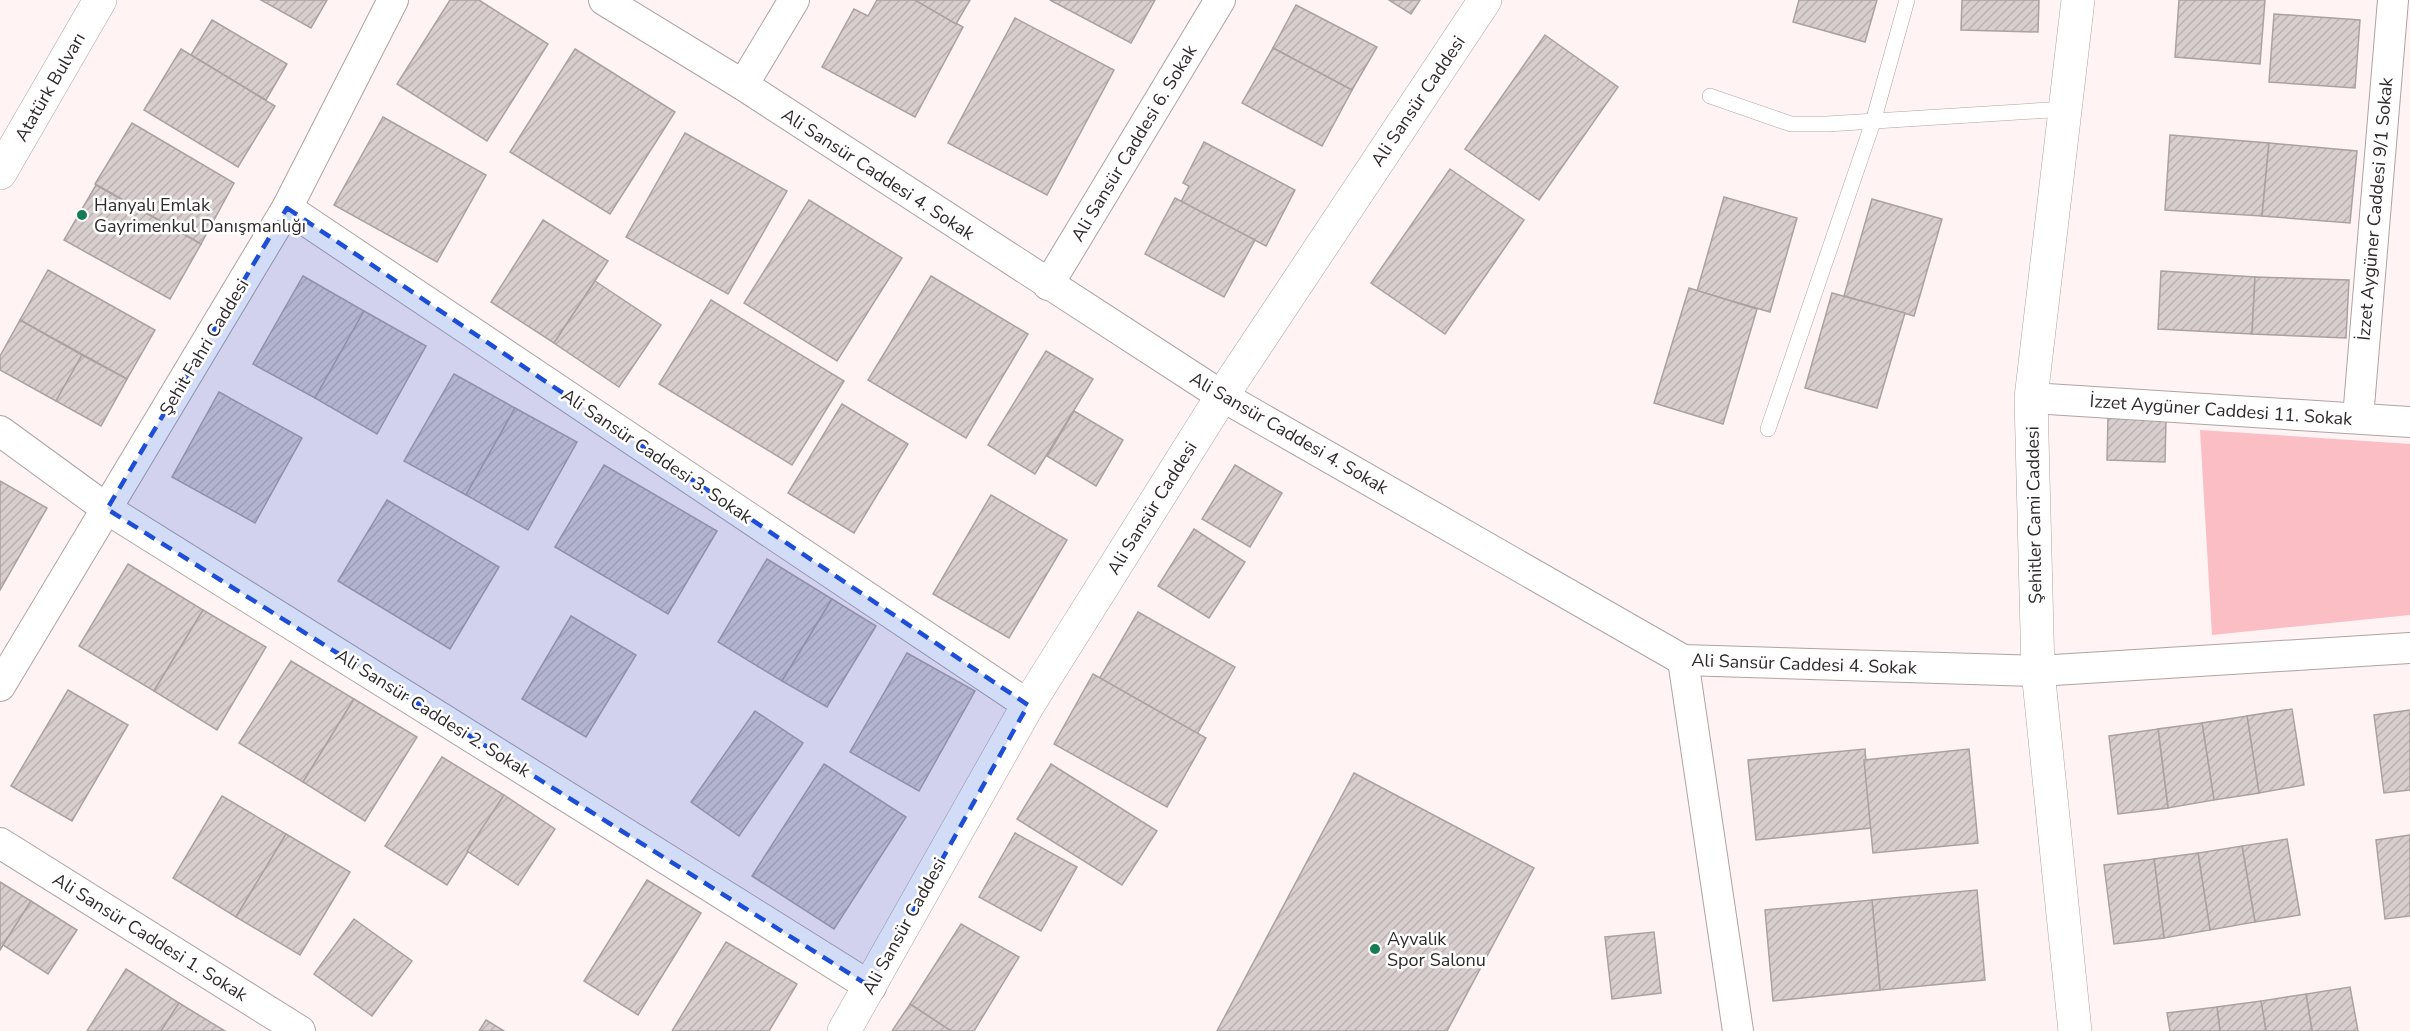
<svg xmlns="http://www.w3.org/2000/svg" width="2410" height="1031" viewBox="0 0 2410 1031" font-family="'Nunito Sans',sans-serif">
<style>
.green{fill:#fbbec5}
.building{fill:url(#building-hatch);stroke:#aca1a2;stroke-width:1.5}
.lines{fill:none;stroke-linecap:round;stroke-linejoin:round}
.service-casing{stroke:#aea3a4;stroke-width:16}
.minor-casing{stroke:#aea3a4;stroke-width:32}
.tertiary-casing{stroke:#aea3a4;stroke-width:34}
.primary-casing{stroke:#aea3a4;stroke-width:34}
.service{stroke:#fff;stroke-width:15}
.minor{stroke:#fff;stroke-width:30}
.tertiary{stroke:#fff;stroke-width:33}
.primary{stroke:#fff;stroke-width:33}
.marked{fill:#1d4ed8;fill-opacity:0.2;stroke:#1d4ed8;stroke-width:4.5;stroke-dasharray:12 8;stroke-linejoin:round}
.poi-dot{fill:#167c55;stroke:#fff;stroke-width:2}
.labels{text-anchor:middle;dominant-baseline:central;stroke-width:5;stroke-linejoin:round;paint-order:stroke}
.street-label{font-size:18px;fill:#2f2a2b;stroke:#fff}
.poi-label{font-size:18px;fill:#2f2a2b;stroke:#fff;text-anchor:start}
</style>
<defs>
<pattern id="building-hatch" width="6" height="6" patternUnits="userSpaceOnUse" patternTransform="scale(1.5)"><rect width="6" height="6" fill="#d9cece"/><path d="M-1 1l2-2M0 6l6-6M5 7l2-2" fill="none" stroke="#bbb1b1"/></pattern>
</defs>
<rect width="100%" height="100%" fill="#fff3f4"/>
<polygon class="green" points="2200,430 2410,444 2410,615 2212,635"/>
<g class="building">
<polygon points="261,0 327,0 311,28"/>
<polygon points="450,0 479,0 548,44 487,141 397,84"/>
<polygon points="877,0 915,0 963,27 915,117 822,67 854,9 868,16"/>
<polygon points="915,0 970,0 956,24"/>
<polygon points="1050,0 1155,0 1131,43"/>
<polygon points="1389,0 1420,0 1411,14"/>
<polygon points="1799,0 1877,0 1865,42 1793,22"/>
<polygon points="1962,0 2039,0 2038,32 1961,30"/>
<polygon points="2179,0 2265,0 2260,64 2175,57"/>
<polygon points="1296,5 1377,47 1352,90 1273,48"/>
<polygon points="2274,14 2360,20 2355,88 2269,82"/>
<polygon points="1015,18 1114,70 1047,195 948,143"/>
<polygon points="212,20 287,64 266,100 191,55"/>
<polygon points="1545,35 1618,87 1539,200 1465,149"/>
<polygon points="1273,48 1352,90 1322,146 1242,103"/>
<polygon points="181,49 275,106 238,167 144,110"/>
<polygon points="575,49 675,112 610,214 510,152"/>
<polygon points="383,117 486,175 437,262 334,205"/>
<polygon points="132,123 234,183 201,244 95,184"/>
<polygon points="685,133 787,191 728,294 626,237"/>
<polygon points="2170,135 2269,143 2262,216 2165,210"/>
<polygon points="1204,142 1295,190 1266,246 1181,202 1189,186 1183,183"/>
<polygon points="2269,143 2357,151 2350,223 2262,216"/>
<polygon points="1450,169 1524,220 1445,334 1371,283"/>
<polygon points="96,185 201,244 170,299 64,240"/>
<polygon points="1724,197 1797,218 1770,312 1697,291"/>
<polygon points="1175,198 1255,240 1224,297 1145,254"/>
<polygon points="1872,199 1942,219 1914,316 1844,296"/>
<polygon points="809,200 902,258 837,361 744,303"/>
<polygon points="543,220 608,261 554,343 491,302"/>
<polygon points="48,270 155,330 127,379 20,320"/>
<polygon points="2161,271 2255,277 2252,334 2158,329"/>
<polygon points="303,276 364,311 315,398 253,364"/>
<polygon points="931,276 1028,334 966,438 868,380"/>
<polygon points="2255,277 2349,280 2346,338 2252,334"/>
<polygon points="595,281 661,325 619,387 554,343"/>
<polygon points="1689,288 1757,309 1723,424 1654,403"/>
<polygon points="1832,293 1905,313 1877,408 1805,388"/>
<polygon points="711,300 844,381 792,465 659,384"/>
<polygon points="364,311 426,346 377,434 315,398"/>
<polygon points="20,320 82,355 56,401 0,370 0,356"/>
<polygon points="1046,351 1093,379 1035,474 988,445"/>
<polygon points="82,355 127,379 101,426 56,401"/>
<polygon points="454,374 515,408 466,495 404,461"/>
<polygon points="219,392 302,438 255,523 172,477"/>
<polygon points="842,404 908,444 854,533 788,493"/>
<polygon points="515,408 577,442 528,530 466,495"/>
<polygon points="1074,411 1123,440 1096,486 1047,456"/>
<polygon points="2108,417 2166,419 2165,462 2107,460"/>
<polygon points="604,465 717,531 668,614 555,547"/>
<polygon points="1235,465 1282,493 1250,547 1202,519"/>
<polygon points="0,481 47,508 0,590"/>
<polygon points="991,495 1067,540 1009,638 933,594"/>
<polygon points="387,500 499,567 450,649 338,581"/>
<polygon points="1194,529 1245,562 1209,618 1158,586"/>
<polygon points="767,559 832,599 782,681 718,642"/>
<polygon points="128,564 203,610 154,691 79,646"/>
<polygon points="832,599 876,626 827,707 782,681"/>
<polygon points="203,610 266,647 217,730 154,691"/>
<polygon points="1138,612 1235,667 1197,734 1099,679"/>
<polygon points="571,616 636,655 586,737 522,699"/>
<polygon points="907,653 975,691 919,791 850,752"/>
<polygon points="291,661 354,699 303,782 239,743"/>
<polygon points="1093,674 1206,738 1167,807 1054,744"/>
<polygon points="68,690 128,725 72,821 11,786"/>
<polygon points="354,699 417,737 365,821 303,782"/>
<polygon points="2292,709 2304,785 2259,793 2247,716"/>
<polygon points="2410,710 2410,790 2384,793 2374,715"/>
<polygon points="755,711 803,743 739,836 691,802"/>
<polygon points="2247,716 2259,793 2214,800 2202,723"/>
<polygon points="2202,723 2214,800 2168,808 2158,729"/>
<polygon points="2158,729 2168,808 2118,814 2109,736"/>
<polygon points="1865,749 1871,828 1756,840 1748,760"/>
<polygon points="1969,749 1978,843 1873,853 1864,760"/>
<polygon points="442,757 504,795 447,885 385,846"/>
<polygon points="824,764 906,817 834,929 752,876"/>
<polygon points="1051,764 1157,831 1122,885 1017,819"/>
<polygon points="1354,773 1534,868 1447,1031 1217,1031"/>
<polygon points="504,795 555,829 518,885 467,851"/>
<polygon points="222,796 286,834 236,917 173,878"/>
<polygon points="1015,833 1077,867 1041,931 979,897"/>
<polygon points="286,834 350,872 300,955 236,917"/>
<polygon points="2410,835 2410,916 2385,919 2376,840"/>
<polygon points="2287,839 2300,915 2255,922 2242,846"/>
<polygon points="2242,846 2255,922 2210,930 2198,853"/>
<polygon points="2198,853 2210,930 2164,938 2154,859"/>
<polygon points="2154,859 2164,938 2114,944 2104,865"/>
<polygon points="647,880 701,913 638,1015 584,981"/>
<polygon points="0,882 31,901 0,950"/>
<polygon points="1977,890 1985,980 1880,990 1872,900"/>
<polygon points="1872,900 1880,990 1773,1001 1765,910"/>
<polygon points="31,901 77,930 48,974 3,945"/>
<polygon points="354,919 412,961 372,1016 314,974"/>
<polygon points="961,924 1019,957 974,1031 951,1031 910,1004"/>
<polygon points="1654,932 1661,993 1612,999 1605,937"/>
<polygon points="726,942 797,984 769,1031 672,1031"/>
<polygon points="126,969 179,1003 161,1031 87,1031"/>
<polygon points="2350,987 2358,1031 2312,1031 2306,994"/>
<polygon points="2306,994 2312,1031 2266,1031 2261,1001"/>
<polygon points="2261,1001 2266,1031 2220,1031 2217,1007"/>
<polygon points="179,1003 225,1031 161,1031"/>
<polygon points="910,1004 951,1031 892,1031"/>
<polygon points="2217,1007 2220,1031 2170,1031 2167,1013"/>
<polygon points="486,1020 504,1031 479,1031"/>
</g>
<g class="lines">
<defs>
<g id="service">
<polyline points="1710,96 1791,124 1827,124 2066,109"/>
<polyline points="1768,429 1873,122 1907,0"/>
</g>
<g id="minor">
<polyline points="604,0 743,85 1222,396 1683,660 2038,671 2410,648"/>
<polyline points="743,85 794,0"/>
<polyline points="287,208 1028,705"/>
<polyline points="1048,285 1220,0"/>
<polyline points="2031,398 2410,422"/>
<polyline points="2358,418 2393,0"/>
<polyline points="0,431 107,509 871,987"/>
<polyline points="1683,660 1738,1031"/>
<polyline points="0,686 287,208 393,0"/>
<polyline points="0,843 300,1031"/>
</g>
<g id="tertiary">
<polyline points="844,1031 1028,705 1222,396 1485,0"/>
<polyline points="2075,1031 2038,671 2031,398 2078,0"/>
</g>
<polyline id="primary" points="0,173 100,0"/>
</defs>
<use href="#service" class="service-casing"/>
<use href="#minor" class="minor-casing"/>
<use href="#tertiary" class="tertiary-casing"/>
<use href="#primary" class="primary-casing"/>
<use href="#service" class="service"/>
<use href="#minor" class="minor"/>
<use href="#tertiary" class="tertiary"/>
<use href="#primary" class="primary"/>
</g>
<path class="marked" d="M287 208 1028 705 871 987 107 509Z"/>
<g class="poi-dot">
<circle cx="82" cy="215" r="6"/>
<circle cx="1375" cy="949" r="6"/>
</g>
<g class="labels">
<g class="street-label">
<text transform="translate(50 87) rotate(-60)">Atatürk Bulvarı</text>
<text transform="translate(1418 101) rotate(-56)">Ali Sansür Caddesi</text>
<text transform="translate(1134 143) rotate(-59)">Ali Sansür Caddesi 6. Sokak</text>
<text transform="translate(878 174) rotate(33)">Ali Sansür Caddesi 4. Sokak</text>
<text transform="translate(2375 209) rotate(-85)">İzzet Aygüner Caddesi 9/1 Sokak</text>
<text transform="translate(204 347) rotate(-59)">Şehit Fahri Caddesi</text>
<text transform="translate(2221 410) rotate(4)">İzzet Aygüner Caddesi 11. Sokak</text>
<text transform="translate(1289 433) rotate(30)">Ali Sansür Caddesi 4. Sokak</text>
<text transform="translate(657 456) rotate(34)">Ali Sansür Caddesi 3. Sokak</text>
<text transform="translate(1152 508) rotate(-58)">Ali Sansür Caddesi</text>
<text transform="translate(2034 515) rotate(-91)">Şehitler Cami Caddesi</text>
<text transform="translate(1804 664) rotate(2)">Ali Sansür Caddesi 4. Sokak</text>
<text transform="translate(433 713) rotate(32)">Ali Sansür Caddesi 2. Sokak</text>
<text transform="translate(904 926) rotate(-61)">Ali Sansür Caddesi</text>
<text transform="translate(150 937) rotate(32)">Ali Sansür Caddesi 1. Sokak</text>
</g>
<g class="poi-label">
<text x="94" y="205">Hanyalı Emlak<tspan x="94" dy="21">Gayrimenkul Danışmanlığı</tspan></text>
<text x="1387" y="939">Ayvalık<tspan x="1387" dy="21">Spor Salonu</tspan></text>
</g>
</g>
</svg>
